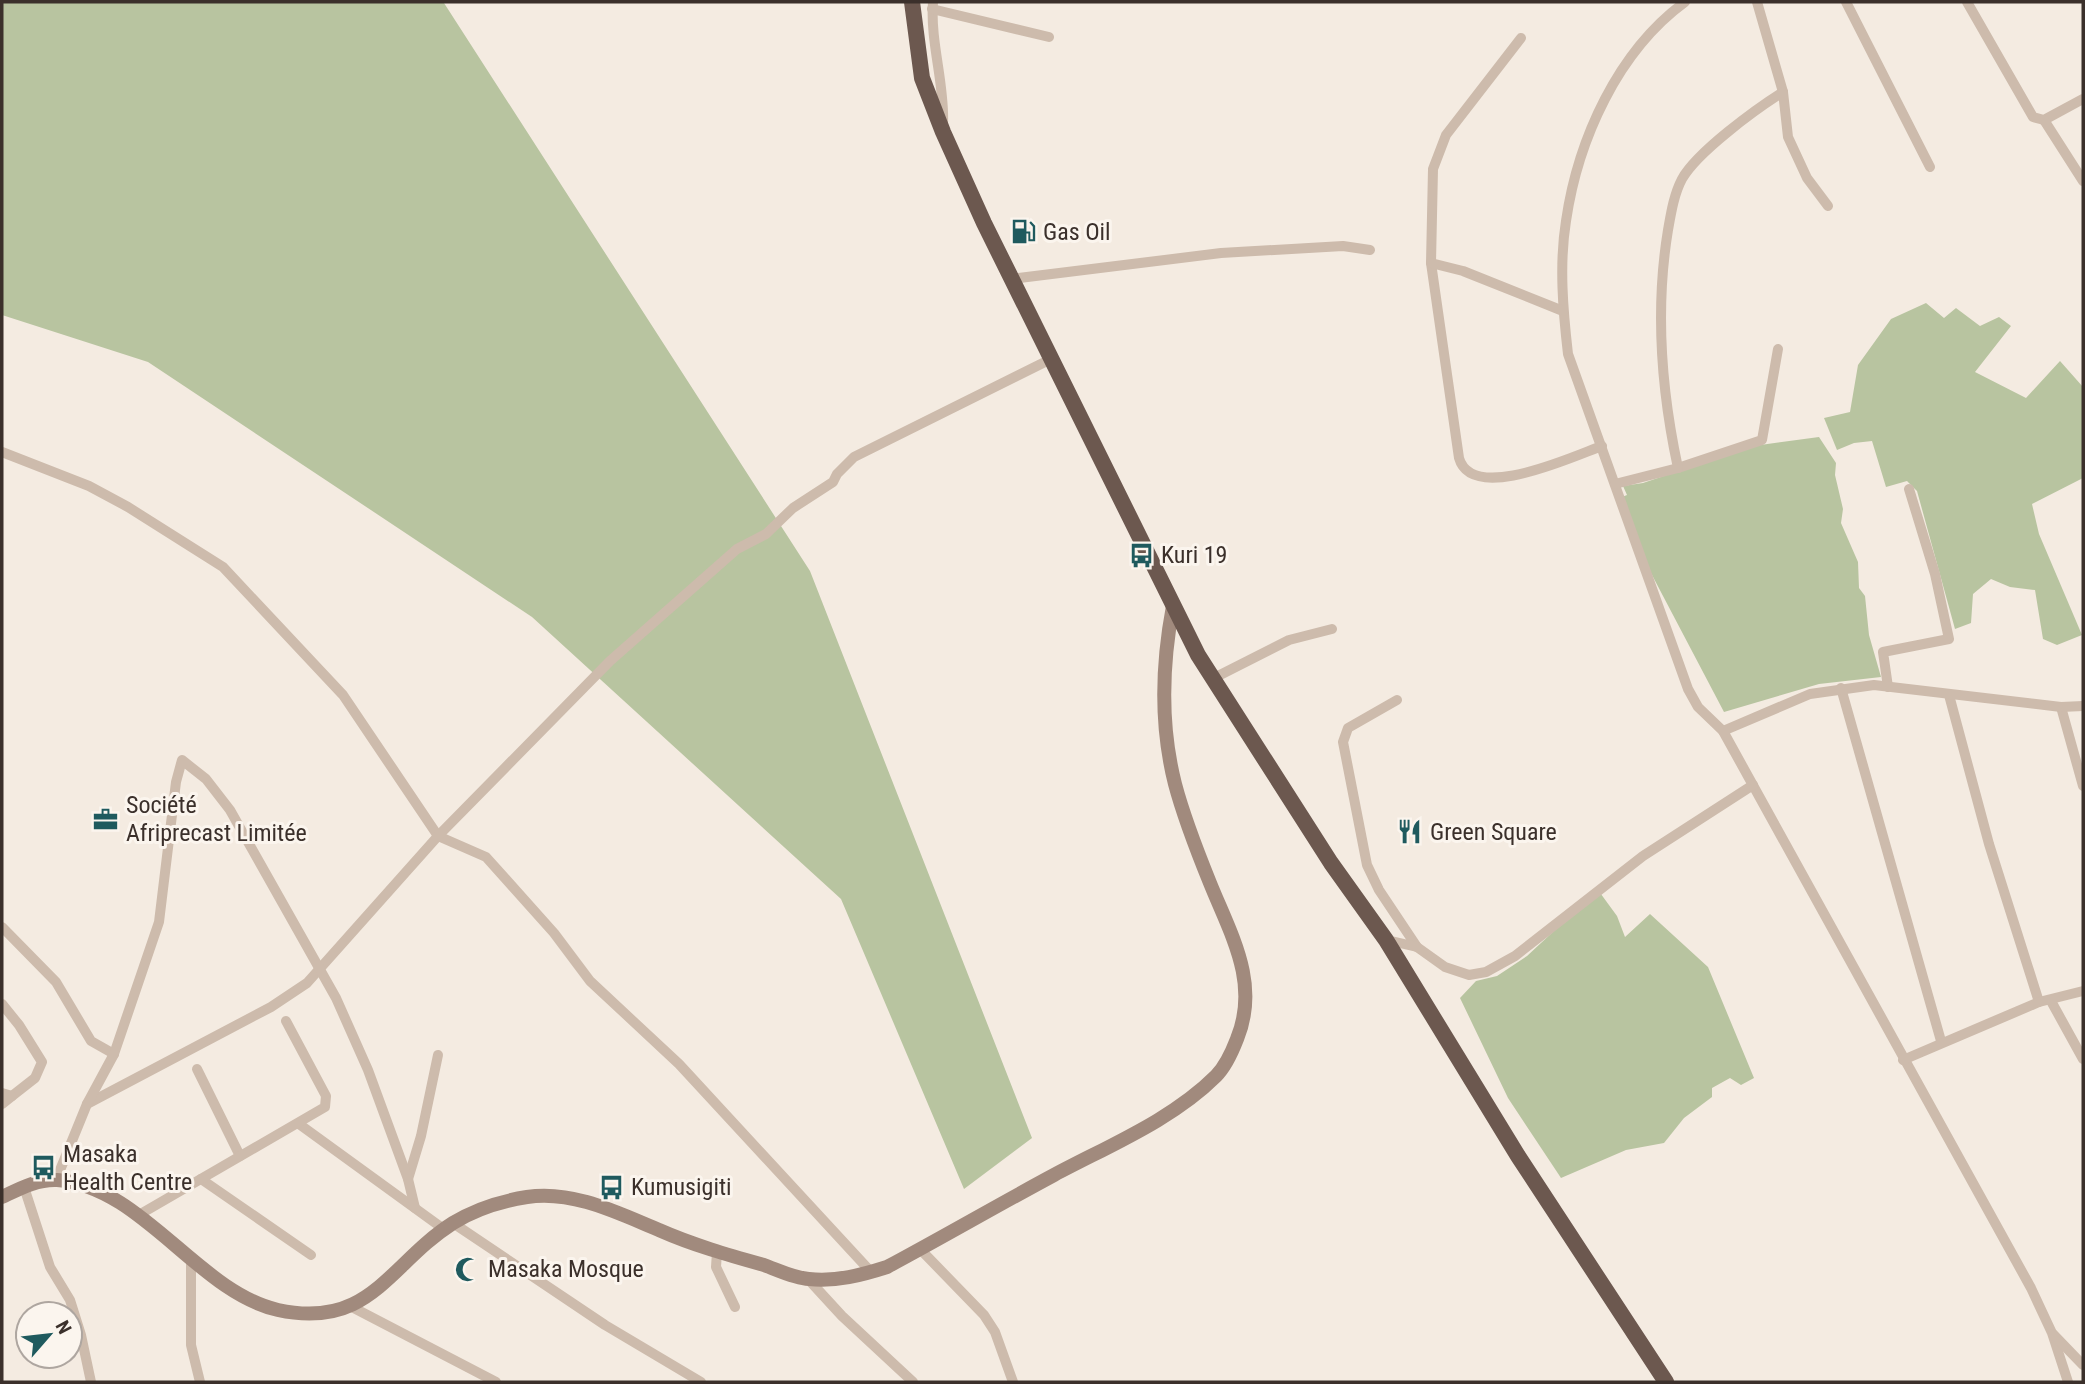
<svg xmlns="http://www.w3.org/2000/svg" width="2085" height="1384" viewBox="0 0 2085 1384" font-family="'Roboto Condensed',sans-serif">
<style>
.green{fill:#b8c4a0}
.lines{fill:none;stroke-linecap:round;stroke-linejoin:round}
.minor{stroke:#cdbbac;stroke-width:10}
.secondary{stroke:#a18a7d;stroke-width:14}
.trunk{stroke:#6c584f;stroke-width:16}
.labels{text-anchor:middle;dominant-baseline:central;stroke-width:6;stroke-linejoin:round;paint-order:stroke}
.poi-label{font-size:24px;fill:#3b302b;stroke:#fbf5ee;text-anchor:start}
</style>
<rect width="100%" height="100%" fill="#f4ebe1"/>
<g class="green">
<polygon points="2,2 444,3 810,571 1032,1138 964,1189 841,899 532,617 148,362 2,315"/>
<polygon points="1926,303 1944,318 1956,308 1980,326 1999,317 2011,326 1975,372 2026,398 2060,361 2083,387 2083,478 2032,504 2039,534 2082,635 2057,645 2043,639 2035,590 2010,587 1991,579 1973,594 1971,623 1955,629 1917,491 1907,481 1886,487 1872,441 1854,443 1837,450 1824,418 1850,412 1858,365 1891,319"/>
<polygon points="1819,437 1836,463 1835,475 1843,509 1841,523 1858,562 1859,588 1865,596 1869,635 1881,677 1819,684 1724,712 1642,556 1622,497 1627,495 1623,486 1643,483 1753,446"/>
<polygon points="1598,890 1617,916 1625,937 1650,914 1708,967 1754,1078 1741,1085 1730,1078 1712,1088 1712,1097 1684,1118 1664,1143 1626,1150 1561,1178 1508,1098 1460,998 1476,981 1497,976 1527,956"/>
</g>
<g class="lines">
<g class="minor">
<path d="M933 2C930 43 945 84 943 124"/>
<path d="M1685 2C1618 51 1578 139 1566 221 1559 264 1563 311 1568 354L1688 689 1698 707 1723 731 2031 1288 2052 1333 2068 1382"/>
<polyline points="1757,2 1783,92 1788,137 1807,178 1828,206"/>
<polyline points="1846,2 1930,167"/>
<polyline points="1967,2 2033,117 2044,120 2083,99"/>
<polyline points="932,9 1049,37"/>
<path d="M1521 38 1446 135 1433 169 1431 263 1459 458C1472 504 1574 456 1602 446"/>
<polyline points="2044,120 2083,181"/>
<polyline points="1431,263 1463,271 1563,311"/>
<polyline points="1011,279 1221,253 1343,246 1370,250"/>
<polyline points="2,452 89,486 128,507 223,567 343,695 438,836 486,857 554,933 590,981 679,1064 871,1272"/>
<polyline points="1678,468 1762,440 1778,349"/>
<path d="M1615 484 1678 468C1661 389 1655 309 1668 230 1671 213 1674 194 1682 179 1697 152 1756 109 1783 92"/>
<polyline points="1212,679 1289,640 1332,629"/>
<polyline points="1888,687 1883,652 1949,639 1935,574 1909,489"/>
<polyline points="1841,688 1941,1041"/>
<polyline points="1949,695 1989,844 2039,1002"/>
<polyline points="1397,700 1348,728 1343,742 1367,865 1379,890 1417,947"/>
<polyline points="2061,707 2083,786"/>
<polyline points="1723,731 1810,694 1874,685 2061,707 2083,706"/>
<polyline points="2,927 56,982 91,1041 114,1054"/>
<polyline points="1387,940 1417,947 1445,967 1469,975 1486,972 1515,956 1643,856 1753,785"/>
<polyline points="2051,1001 2083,1059"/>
<polyline points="2,1004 19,1025 42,1062 35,1078 12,1096"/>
<polyline points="1903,1060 2039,1002 2083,991"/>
<polyline points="197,1069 240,1156"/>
<polyline points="2,1093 12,1096 2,1104"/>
<polyline points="87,1104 271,1007 307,983 438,836 610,661 737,549 766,534 793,508 833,482 837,474 854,457 1051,359"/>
<polyline points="299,1124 445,1230"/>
<polyline points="201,1179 311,1255"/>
<polyline points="408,1179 421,1136 438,1055"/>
<polyline points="56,1180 87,1104 114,1054 159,922 176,782 182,760 206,779 230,810 336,998 368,1070 408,1179 415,1208"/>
<polyline points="24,1187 50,1267 70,1300 81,1335 91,1382"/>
<polyline points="137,1216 325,1107 326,1096 286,1021"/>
<polyline points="453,1223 605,1325 701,1382"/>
<polyline points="920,1249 984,1315 995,1332 1013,1382"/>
<polyline points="717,1252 716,1267 735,1307"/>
<polyline points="191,1259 191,1345 200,1382"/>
<polyline points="808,1279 842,1316 913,1382"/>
<polyline points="350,1306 496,1382"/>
<polyline points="2053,1334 2083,1365"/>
</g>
<path class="secondary" d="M2 1197C19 1189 37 1179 57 1180 142 1186 198 1292 278 1310 370 1330 389 1264 453 1223 474 1210 502 1201 527 1197 573 1190 618 1213 659 1230 693 1245 728 1255 764 1265 778 1270 794 1278 809 1279 836 1282 862 1275 887 1267 943 1237 998 1205 1054 1175 1108 1146 1172 1120 1216 1076 1226 1066 1232 1052 1237 1039 1260 983 1231 935 1210 883 1197 851 1184 818 1175 784 1160 725 1162 664 1173 606"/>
<polyline class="trunk" points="912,2 922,78 943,132 984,223 1198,655 1331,863 1386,940 1518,1156 1666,1382"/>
</g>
<defs>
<symbol id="fuel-bare" viewBox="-9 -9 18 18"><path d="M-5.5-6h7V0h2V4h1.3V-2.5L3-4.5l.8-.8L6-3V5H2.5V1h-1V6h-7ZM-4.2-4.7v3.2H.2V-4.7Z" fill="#1f5a5e" stroke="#fbf5ee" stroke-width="2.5" paint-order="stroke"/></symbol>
<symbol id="bus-bare" viewBox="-9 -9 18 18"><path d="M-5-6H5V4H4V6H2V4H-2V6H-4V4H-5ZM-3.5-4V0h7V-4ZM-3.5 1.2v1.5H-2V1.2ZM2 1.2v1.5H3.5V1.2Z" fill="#1f5a5e" stroke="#fbf5ee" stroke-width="2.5" paint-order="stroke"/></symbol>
<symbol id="office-bare" viewBox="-9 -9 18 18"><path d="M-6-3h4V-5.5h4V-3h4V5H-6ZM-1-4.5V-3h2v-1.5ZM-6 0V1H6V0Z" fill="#1f5a5e" stroke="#fbf5ee" stroke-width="2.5" paint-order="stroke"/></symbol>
<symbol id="restaurant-bare" viewBox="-9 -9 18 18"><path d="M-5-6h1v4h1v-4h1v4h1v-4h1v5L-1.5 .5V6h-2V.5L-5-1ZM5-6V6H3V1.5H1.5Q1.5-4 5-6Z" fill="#1f5a5e" stroke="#fbf5ee" stroke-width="2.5" paint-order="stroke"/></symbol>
<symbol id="mosque-bare" viewBox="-9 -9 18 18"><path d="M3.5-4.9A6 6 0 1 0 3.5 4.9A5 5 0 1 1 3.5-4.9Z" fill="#1f5a5e" stroke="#fbf5ee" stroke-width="2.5" paint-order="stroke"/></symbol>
</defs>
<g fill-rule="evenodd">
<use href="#fuel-bare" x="1006" y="214" width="35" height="35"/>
<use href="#bus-bare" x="1124" y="538" width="35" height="35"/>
<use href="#office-bare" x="88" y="802" width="35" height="35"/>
<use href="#restaurant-bare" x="1392" y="814" width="35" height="35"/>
<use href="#bus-bare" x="26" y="1150" width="35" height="35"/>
<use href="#bus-bare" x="594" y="1170" width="35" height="35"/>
<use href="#mosque-bare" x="450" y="1252" width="35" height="35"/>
</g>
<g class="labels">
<g class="poi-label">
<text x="1043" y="232">Gas Oil</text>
<text x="1161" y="555">Kuri 19</text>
<text x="126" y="805">Société<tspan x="126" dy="28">Afriprecast Limitée</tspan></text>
<text x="1430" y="832">Green Square</text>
<text x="63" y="1154">Masaka<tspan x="63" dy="28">Health Centre</tspan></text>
<text x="631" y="1187">Kumusigiti</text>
<text x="488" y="1269">Masaka Mosque</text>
</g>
</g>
<rect width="2085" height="1384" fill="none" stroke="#3b302b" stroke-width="7"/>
<g transform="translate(49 1335) rotate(62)"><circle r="33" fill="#fbf5ee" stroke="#aea6a0" stroke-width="2"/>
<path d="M0-5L12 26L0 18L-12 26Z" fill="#1f5a5e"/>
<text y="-10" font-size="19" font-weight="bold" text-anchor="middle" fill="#3b302b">N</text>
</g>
</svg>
